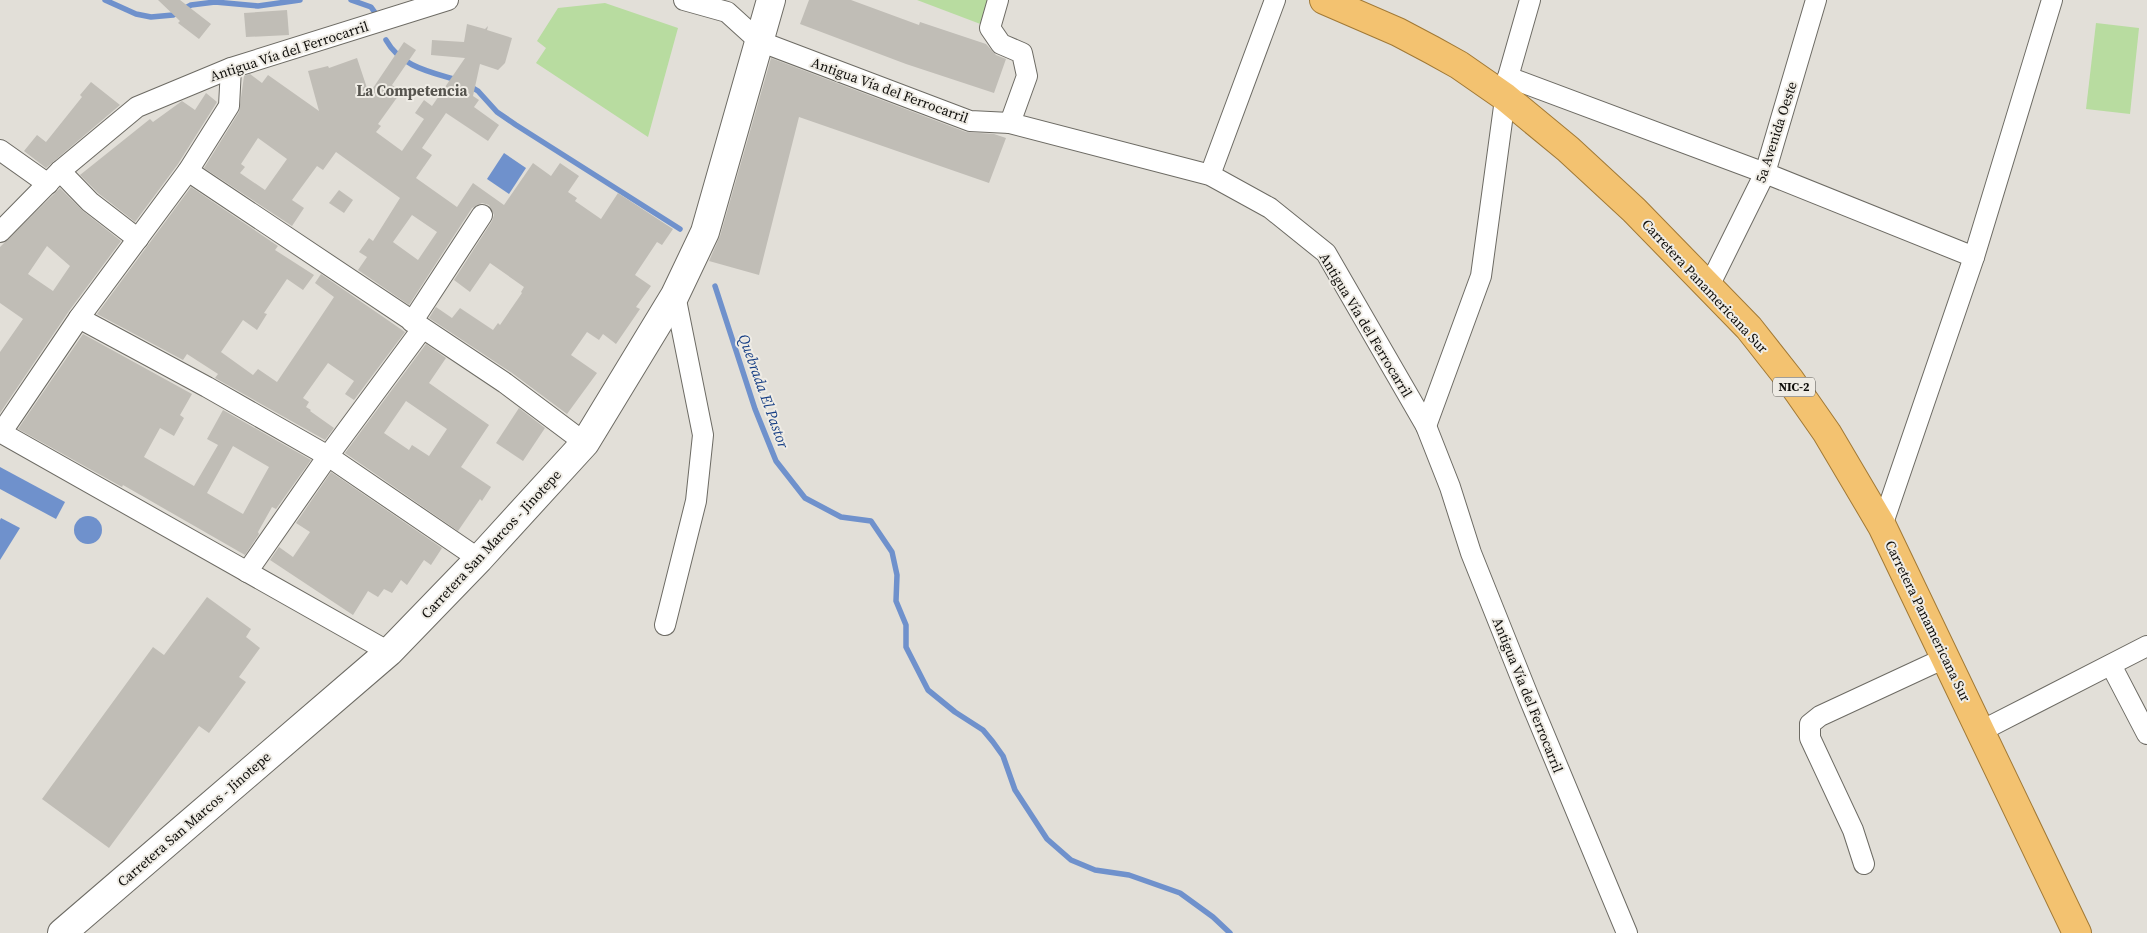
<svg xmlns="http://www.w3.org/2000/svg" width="2147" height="933" viewBox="0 0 2147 933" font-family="'Source Serif 4',serif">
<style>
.green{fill:#b8dca0}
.water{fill:#6f91cc}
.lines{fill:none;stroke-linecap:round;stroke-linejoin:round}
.stream{stroke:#6f91cc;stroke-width:5.5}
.building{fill:#c0bdb6;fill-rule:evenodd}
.minor-casing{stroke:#6d6b64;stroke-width:22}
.secondary-casing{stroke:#6d6b64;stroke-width:30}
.trunk-casing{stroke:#a17935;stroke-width:30}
.minor{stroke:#fff;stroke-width:20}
.secondary{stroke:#fff;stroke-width:28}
.trunk{stroke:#f3c270;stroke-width:28}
.labels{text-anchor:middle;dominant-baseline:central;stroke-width:4;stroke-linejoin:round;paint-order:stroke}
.shield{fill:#efece5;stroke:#52514c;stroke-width:1}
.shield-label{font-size:12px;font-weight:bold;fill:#0f0e0b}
.street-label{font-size:14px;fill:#0f0e0b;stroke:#efece5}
.neighbourhood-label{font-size:15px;font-weight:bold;fill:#56544e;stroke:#efece5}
.water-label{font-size:15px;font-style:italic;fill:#173f85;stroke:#efece5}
</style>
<rect width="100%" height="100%" fill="#e2dfd8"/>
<g class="green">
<polygon points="917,0 989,0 983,25"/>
<polygon points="605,3 678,28 648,137 536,63 546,48 537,41 558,8"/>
<polygon points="2096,23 2139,28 2130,114 2086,109"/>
</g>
<g class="water">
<polygon points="504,153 526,168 509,194 487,179"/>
<polygon points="0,467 65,502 56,519 0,489"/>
<circle cx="88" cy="530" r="14"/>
<polygon points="1,518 20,528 0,560 0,520"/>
</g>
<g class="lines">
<g class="stream">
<polyline points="105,0 136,14 151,17 173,15 191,5 215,2 258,6 300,0"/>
<polyline points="351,0 371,7 376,14"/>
<path d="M386 40C401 67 431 72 457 80"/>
<polyline points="468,85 478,91 497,112 516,125 680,229"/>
<polyline points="715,286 755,409 776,461 805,498 841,517 871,521 892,552 897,575 896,601 906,625 906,647 928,690 955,712 983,730 993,742 1003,756 1015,790 1047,839 1071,860 1095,870 1129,875 1180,893 1213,917 1230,933"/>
</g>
</g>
<g class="building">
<polygon points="158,0 180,0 211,24 199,39 178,23 180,21"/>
<polygon points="809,0 851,0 919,25 920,22 986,44 996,55 1006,59 994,93 906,64 800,24"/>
<polygon points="287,10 289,35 246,37 244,13"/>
<path d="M467 24 485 29 488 26 487 30 512 38 505 63 498 70 480 64 473 96 479 100 474 107 499 125 488 141 446 113 422 148 432 155 416 178 457 207 473 183 504 205 533 163 551 176 560 163 579 176 568 192 577 198 575 201 601 219 618 193 673 229 662 245 657 242 635 275 651 286 636 307 640 309 616 344 603 334 599 340 587 332 571 355 597 373 567 414 512 373 429 318 436 307 452 318 460 308 493 330 498 323 500 325 522 293 521 292 524 287 490 263 470 292 454 280 492 221 494 215 489 205 482 203 472 208 409 305 358 270 367 257 359 252 369 238 373 241 400 198 336 152 323 170 317 166 292 200 304 208 292 226 204 168 239 112 244 76 250 74 262 83 268 75 319 111 308 71 328 66 329 68 357 58 369 94 404 42 416 50 392 85 401 92 378 124 381 126 376 132 402 151 424 119 415 113 424 100 432 106 465 58 431 55 432 40 464 42ZM258 138 287 159 265 190 240 173 245 167 241 164ZM412 215 437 232 418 260 393 242Z"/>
<polygon points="771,58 966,132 994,134 1006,138 989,183 799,117 759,275 709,261 720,236"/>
<polygon points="91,82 120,105 46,168 24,151 37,135 46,142 82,97 80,95"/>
<polygon points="206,93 217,102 178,164 135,222 98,193 80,175 150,119 153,122 182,101 195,110"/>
<polygon points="191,187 278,246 275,250 314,275 303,290 287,279 264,313 267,314 257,330 243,320 221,352 253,375 258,369 277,382 308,336 334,297 315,283 321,274 405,332 354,400 345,394 354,381 328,363 303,398 309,402 306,407 311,410 310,411 334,428 325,440 215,378 218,374 187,354 183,360 97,314"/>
<path d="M60 188 83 211 121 241 69 311 0 413V352L23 319 0 303V247ZM47 246 70 266 53 291 28 274Z"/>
<polygon points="339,190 353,200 344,213 329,203"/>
<path d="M83 334 192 394 180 415 184 418 174 436 160 428 144 457 194 486 218 445 207 439 223 410 311 460 276 509 272 507 258 532 259 534 245 555 123 485 122 487 18 429ZM233 446 269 467 243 514 207 493Z"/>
<path d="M426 344 446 358 429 383 489 425 461 467 491 487 482 501 480 499 458 531 345 453ZM406 401 447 429 429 456 412 445 409 450 384 433Z"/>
<polygon points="519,408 545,428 523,461 496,443"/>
<polygon points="331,472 442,548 431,565 424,560 407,585 401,580 392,593 384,589 378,597 368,591 353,615 270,560 279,547 293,557 310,532 296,523"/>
<polygon points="207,597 251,629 246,637 260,648 239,677 246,682 209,733 199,726 109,848 42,799 153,647 164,655"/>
</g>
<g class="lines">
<defs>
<g id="minor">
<polyline points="684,0 727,12 759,41 970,121 1010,123 1210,175 1270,208 1326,253 1426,426 1450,487 1471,553 1529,698 1627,933"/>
<polyline points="998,0 990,28 1001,44 1022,53 1027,76 1010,123"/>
<polyline points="1508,77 1765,173 1974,257"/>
<polyline points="0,150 48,184"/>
<polyline points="60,171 90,202 138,239"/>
<polyline points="188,171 505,383 585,443"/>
<polyline points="1210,175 1275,0"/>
<polyline points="0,232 60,171 137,107 231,68 448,0"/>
<polyline points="1709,286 1765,173 1816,0"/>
<polyline points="79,318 207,387 328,456 479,559"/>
<polyline points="412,322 482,215"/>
<polyline points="1426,426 1481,276 1508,77 1530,0"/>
<polyline points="0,432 389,652"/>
<polyline points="1,433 79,318 188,171 229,106 231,68"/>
<polyline points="1882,526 1974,257 2052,0"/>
<polyline points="247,572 328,456 422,329"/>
<polyline points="665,625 696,501 703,435 675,295"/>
<polyline points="2111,665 2147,734"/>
<polyline points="1981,731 2147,646"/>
<polyline points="1864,864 1853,830 1810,738 1810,724 1820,716 1945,658"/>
</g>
<polyline id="secondary" points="62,933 389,652 479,559 585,443 675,295 705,232 771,0"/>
<polyline id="trunk" points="1324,0 1398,32 1432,50 1459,65 1505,97 1568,149 1634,210 1749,328 1790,380 1827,433 1882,526 2077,933"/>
</defs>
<use href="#minor" class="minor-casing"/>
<use href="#secondary" class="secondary-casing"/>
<use href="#trunk" class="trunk-casing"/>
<use href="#minor" class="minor"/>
<use href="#secondary" class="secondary"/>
<use href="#trunk" class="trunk"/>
</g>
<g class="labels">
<rect class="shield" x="1773" y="377.5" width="42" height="19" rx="4"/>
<g class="shield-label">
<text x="1794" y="387">NIC-2</text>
</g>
<g class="street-label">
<text transform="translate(289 51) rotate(-18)">Antigua Vía del Ferrocarril</text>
<text transform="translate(890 90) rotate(20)">Antigua Vía del Ferrocarril</text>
<text transform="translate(1776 132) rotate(-72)">5a Avenida Oeste</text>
<text transform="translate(1705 286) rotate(47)">Carretera Panamericana Sur</text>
<text transform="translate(1366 325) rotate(59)">Antigua Vía del Ferrocarril</text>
<text transform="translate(491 544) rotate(-47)">Carretera San Marcos - Jinotepe</text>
<text transform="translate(1928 621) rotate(64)">Carretera Panamericana Sur</text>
<text transform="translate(1528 695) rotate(68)">Antigua Vía del Ferrocarril</text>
<text transform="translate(194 819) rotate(-41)">Carretera San Marcos - Jinotepe</text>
</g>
<g class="neighbourhood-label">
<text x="412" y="90">La Competencia</text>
</g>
<g class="water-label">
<text transform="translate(764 391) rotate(70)">Quebrada El Pastor</text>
</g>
</g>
</svg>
